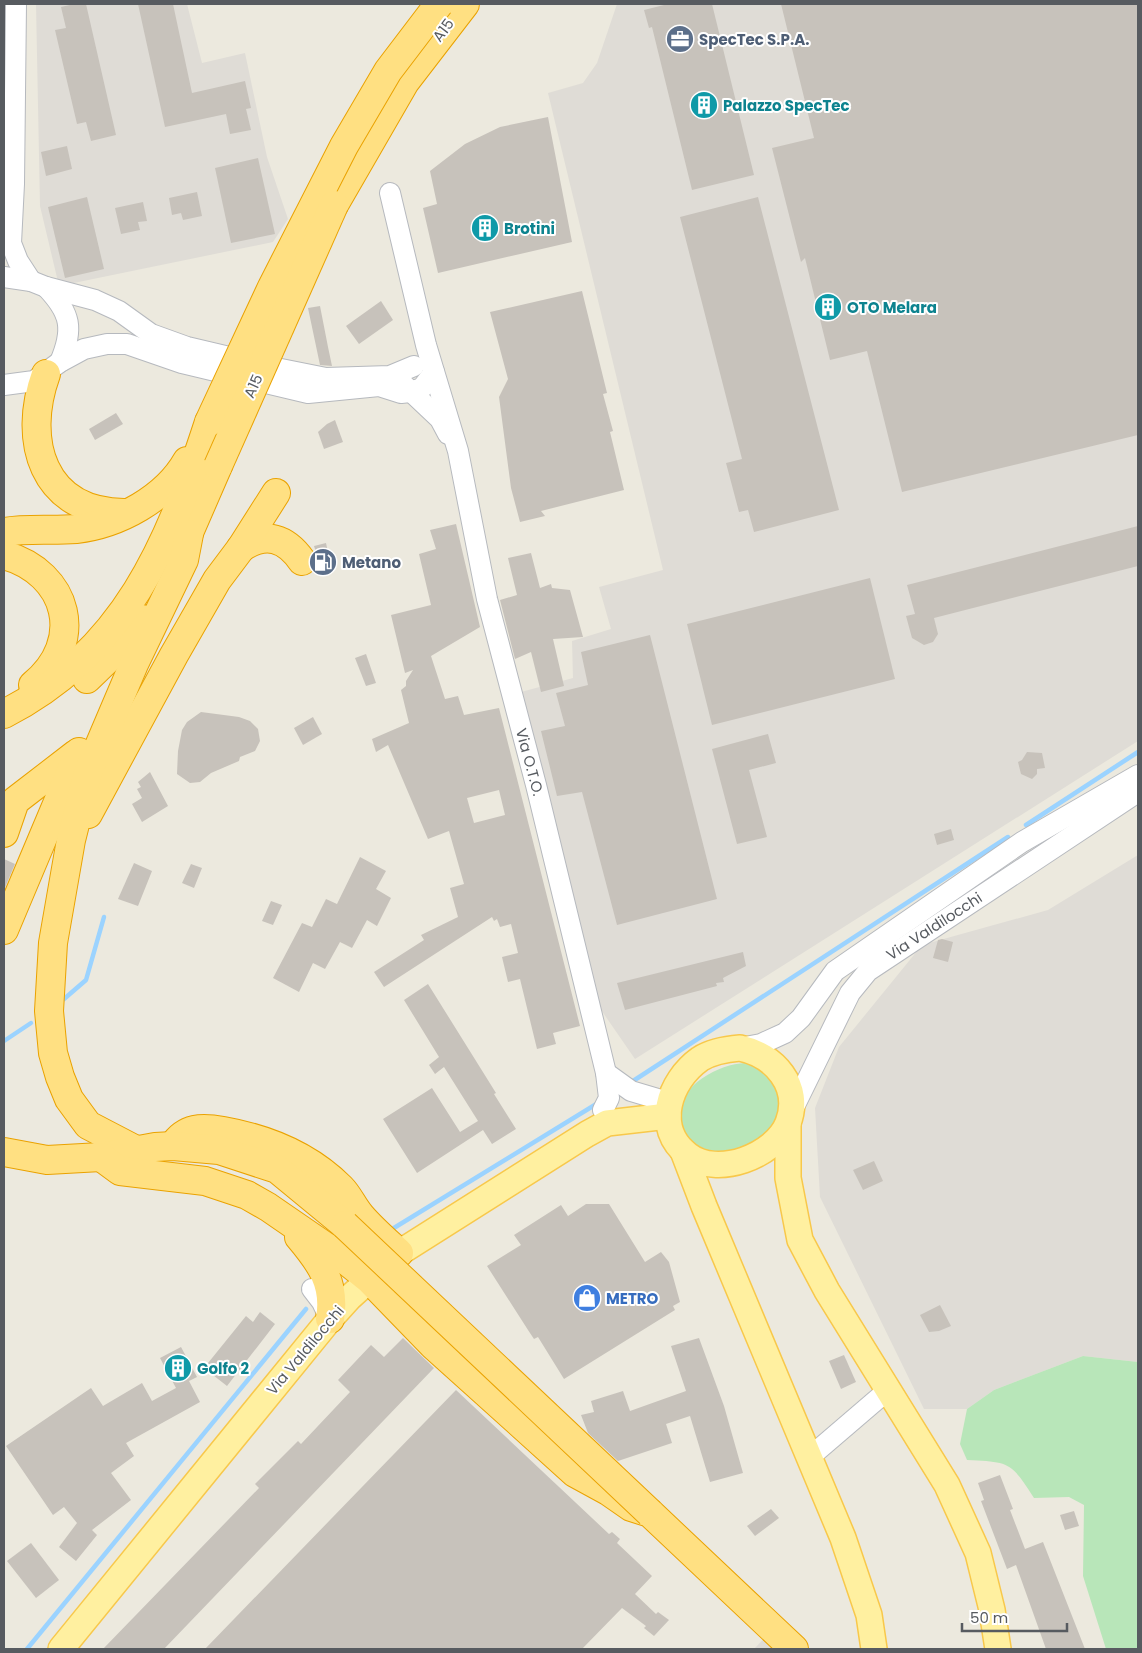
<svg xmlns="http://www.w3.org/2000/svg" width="1142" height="1653" viewBox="0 0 1142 1653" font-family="Poppins,sans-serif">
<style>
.industrial{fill:#dfdcd6}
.green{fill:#b8e6b9}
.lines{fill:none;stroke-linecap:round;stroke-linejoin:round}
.stream{stroke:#9bd3ff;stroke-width:4.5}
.building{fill:#c7c2bb;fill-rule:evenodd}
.minor-casing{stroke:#b6b9be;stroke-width:22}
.major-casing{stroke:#f8c84b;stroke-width:28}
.highway-casing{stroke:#eaa200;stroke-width:30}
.minor{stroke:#fff;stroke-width:20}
.major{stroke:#fff0a0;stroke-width:25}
.highway{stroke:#ffe082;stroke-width:28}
.highway-bridge-casing{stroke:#eaa200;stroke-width:30;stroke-linecap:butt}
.highway-bridge{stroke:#ffe082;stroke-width:28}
.labels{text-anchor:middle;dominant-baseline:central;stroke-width:4;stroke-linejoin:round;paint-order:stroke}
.street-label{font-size:15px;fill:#575b60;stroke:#fff}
.service-label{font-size:15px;font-weight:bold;fill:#4e5e75;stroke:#fff;text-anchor:start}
.culture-label{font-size:15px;font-weight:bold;fill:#0d838f;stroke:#fff;text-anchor:start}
.shop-label{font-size:15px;font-weight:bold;fill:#366cbe;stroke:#fff;text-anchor:start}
</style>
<rect width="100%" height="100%" fill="#ece9de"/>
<g class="industrial">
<polygon points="36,4 187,4 202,63 245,53 267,157 288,219 273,242 59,286 40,206"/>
<polygon points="617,4 1138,4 1138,741 635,1059 597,1004 521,692 573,678 572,641 611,629 599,587 663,570 548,93 583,83 597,63"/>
<polygon points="1138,855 1138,1362 1083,1356 994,1390 967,1409 924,1409 820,1197 815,1108 839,1047 922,945 1048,910"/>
<polygon points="775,1627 796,1649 754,1649"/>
</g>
<g class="green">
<path d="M745 1063C773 1071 792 1100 773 1127 763 1142 735 1155 717 1155 712 1156 705 1151 699 1149 692 1146 689 1139 685 1133 661 1096 714 1064 745 1063Z"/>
<path d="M1083 1356 1138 1362V1649H1106L1083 1576 1084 1505 1069 1497 1034 1498C1011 1462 1010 1462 967 1460L960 1444 967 1409 994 1390Z"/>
</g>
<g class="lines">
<g class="stream">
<polyline points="1026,825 1138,752"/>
<polyline points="64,999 86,980 104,917"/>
<polyline points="4,1041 31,1023"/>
<polyline points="630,1083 1008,837"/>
<polyline points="389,1231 598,1103"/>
<polyline points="27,1649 306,1309"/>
</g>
</g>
<g class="building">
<polygon points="74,4 86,4 116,135 91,141 86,122 77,124 55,30 66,28 61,7"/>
<polygon points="138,4 173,4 192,93 245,81 251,108 246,109 251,130 230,134 226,114 165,127"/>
<polygon points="668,4 712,4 754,175 692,190 652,27 649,28 644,10"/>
<polygon points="781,4 1138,4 1138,435 902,492 867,351 830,360 805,258 801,262 772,148 814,138"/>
<polygon points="548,117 572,242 438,273 423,208 437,204 430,171 465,144 500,127"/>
<polygon points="67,146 72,169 46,176 41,152"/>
<polygon points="258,158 275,234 231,243 215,168"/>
<polygon points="197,192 202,216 183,220 181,213 172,215 169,198"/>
<polygon points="87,197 104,269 65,278 48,207"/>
<polygon points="758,197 839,510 754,532 748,510 739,512 726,463 742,459 680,217"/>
<polygon points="143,202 147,221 138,222 140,230 121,234 115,208"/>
<polygon points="582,291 607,393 603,394 613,431 610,432 624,490 541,511 545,516 520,522 511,488 499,397 508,379 490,312"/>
<polygon points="381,301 393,320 359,344 346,326"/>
<polygon points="320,306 328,347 332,366 320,365 308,308"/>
<polygon points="116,413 123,424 95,440 89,429"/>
<polygon points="335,420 343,442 324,449 318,432 327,424"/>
<path d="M456 524 480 627 431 656 445 699 458 696 464 715 499 708 580 1026 553 1033 556 1044 537 1049 520 979 508 982 502 957 518 953 511 924 500 927 497 919 494 921 492 917 384 987 374 972 424 940 421 935 458 917 450 888 464 884 449 831 428 839 388 745 376 752 372 739 409 723 401 690 406 686V681L413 670 405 673 391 615 431 605 419 554 436 549 430 530ZM499 790 505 815 474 823 467 798Z"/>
<polygon points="1138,526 1138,566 934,618 938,634 933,642 924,645 912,638 906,616 915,614 907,585"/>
<polygon points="326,543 331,567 321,569 314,546"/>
<polygon points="531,553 540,588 551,584 552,588 570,590 583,637 553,639 564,686 541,692 531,652 515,659 500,600 517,595 508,558"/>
<polygon points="870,578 895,679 712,725 687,624"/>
<polygon points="650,635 717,899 617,925 582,792 557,796 541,731 565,726 556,693 588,685 581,652"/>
<polygon points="366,654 376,683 366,686 355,658"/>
<polygon points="201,712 239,717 250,721 258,729 260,741 255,751 240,757 239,761 211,773 200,782 190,783 177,774 178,751 182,730 187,722"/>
<polygon points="313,717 322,734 303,745 294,728"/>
<polygon points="768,734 776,763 749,770 767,837 737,844 712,749"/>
<polygon points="1027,752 1042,753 1045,768 1037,769 1037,774 1032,779 1021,774 1018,762 1022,760"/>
<polygon points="150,772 168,806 142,822 132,804 142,798 137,789 141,787 138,782"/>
<polygon points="951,829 954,840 937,845 934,834"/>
<polygon points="360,857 386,871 376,889 391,898 377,926 367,920 352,948 340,942 325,969 313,963 299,992 273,978 302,923 312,927 326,899 337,904"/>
<polygon points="4,859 15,864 4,890"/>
<polygon points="134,863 152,871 138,906 118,899"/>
<polygon points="191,864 202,868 194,888 182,883"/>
<polygon points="271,901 282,905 273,925 262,921"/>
<polygon points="942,939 953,942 948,962 933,958 938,940"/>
<polygon points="743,952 746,966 723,978 724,982 716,983 717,986 625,1010 617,983"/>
<polygon points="428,984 496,1093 494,1094 516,1129 492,1144 483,1130 417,1173 383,1119 432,1088 460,1132 478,1121 444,1067 435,1074 429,1065 439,1057 404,1000"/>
<polygon points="874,1161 883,1181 863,1190 853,1170"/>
<polygon points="586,1204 609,1204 645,1262 661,1252 669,1262 680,1302 673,1306 675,1310 564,1379 538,1337 534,1339 528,1330 487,1266 521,1245 514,1235 561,1205 568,1216"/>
<polygon points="940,1305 951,1326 939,1331 929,1332 920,1315"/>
<polygon points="260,1312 275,1324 227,1386 204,1368 246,1316 253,1322"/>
<polygon points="403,1338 434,1368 164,1649 103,1649 259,1488 255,1484 298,1441 301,1444 350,1392 338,1380 371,1345 384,1357"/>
<polygon points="699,1338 724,1406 743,1473 710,1482 690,1416 666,1424 672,1443 618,1461 588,1433 581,1415 594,1412 591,1401 623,1391 630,1411 686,1391 671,1346"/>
<polygon points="181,1347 197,1377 189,1381 200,1402 126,1443 134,1456 111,1473 131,1500 92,1530 97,1535 76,1561 59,1547 77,1523 64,1507 53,1515 6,1446 91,1388 103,1406 142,1383 152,1401 176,1388 160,1358"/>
<polygon points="844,1355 856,1382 841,1389 829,1361"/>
<polygon points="456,1390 609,1534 612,1532 620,1539 617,1543 652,1576 635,1594 656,1614 658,1612 669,1620 654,1636 644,1628 646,1626 622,1608 582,1649 205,1649"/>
<polygon points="1000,1475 1013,1509 1010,1510 1025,1549 1043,1542 1085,1649 1046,1649 1016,1565 1007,1569 981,1501 984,1500 978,1483"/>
<polygon points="771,1509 779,1518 755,1536 747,1526"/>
<polygon points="1074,1511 1079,1526 1065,1530 1060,1515"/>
<polygon points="31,1543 59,1580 36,1598 7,1561"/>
</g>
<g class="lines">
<defs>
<g id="minor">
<polyline points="16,4 14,184 11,243 18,261 31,281"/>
<polyline points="390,193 426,345 458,451 487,599 536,785 606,1073 609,1098 603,1110"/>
<polyline points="4,277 31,281 46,287 95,300 119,311 151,334 187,347 276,368 326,378 390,376 414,366"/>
<path d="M46 287C71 313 74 329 60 362"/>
<polyline points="403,384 440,419 448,434"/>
<polyline points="4,385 34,381 60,362 84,349 107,344 127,344 182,363 308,393 379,386 401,393 410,392 422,388 434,372"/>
<polyline points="740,1048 761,1044 785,1033 801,1018 835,971 1022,842 1138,775"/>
<polyline points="606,1073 631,1091 668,1102"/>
<polyline points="791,1113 850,993 868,971 1138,792"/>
<polyline points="312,1289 322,1302 330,1319"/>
<polyline points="811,1456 888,1390"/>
</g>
<g id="major">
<path d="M740 1048C774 1055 802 1086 788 1123 775 1156 717 1178 688 1155 653 1128 669 1081 700 1059 711 1052 727 1049 740 1048Z"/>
<polyline points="788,1124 788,1178 800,1240 827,1291 947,1485 978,1553 992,1610 998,1649"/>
<polyline points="683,1151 704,1206 843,1538 869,1615 874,1649"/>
<polyline points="61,1649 330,1319 349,1298 399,1253 587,1134 607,1123 668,1116"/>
</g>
<g id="highway">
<polyline points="334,205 405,82 465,4"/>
<path d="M46 374C22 440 42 512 124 513"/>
<path d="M4 532C28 528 52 531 76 529 119 524 166 498 187 461"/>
<path d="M241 548C266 531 286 538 302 561"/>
<polyline points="181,551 218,466"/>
<path d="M4 555C69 573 86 642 33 685"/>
<polyline points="87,679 116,651 142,619"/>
<path d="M4 714C125 652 169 545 209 422"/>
<polyline points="88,814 174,655 217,580 241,548 276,493"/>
<polyline points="4,833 15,801 76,754"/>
<polyline points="4,930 79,752"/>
<path d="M173 1146C185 1127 202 1127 223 1131 268 1139 308 1155 341 1188 349 1196 353 1207 361 1216 372 1229 386 1241 399 1253"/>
<polyline points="136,1150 88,1125 69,1099 60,1077 53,1053 49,1011 53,943 71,840 88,772 134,664 184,560 189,534"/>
<polyline points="4,1152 47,1160 101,1157 155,1147 173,1146 219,1150 277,1169 345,1225"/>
<polyline points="101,1157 120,1171 205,1181 247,1195 268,1207 348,1262 369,1279 433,1345 575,1473 608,1491 631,1507 650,1513 794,1649"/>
<path d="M299 1237C321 1263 336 1284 330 1319"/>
</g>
</defs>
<use href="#minor" class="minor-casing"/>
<use href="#major" class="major-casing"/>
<use href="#highway" class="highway-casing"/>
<use href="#minor" class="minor"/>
<use href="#major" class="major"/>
<use href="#highway" class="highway"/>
<defs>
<g id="highway-bridge">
<polyline points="209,422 272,287 344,146 388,71 439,4"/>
<polyline points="218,466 334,205"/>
<polyline points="345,1225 650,1513"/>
</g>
</defs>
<use href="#highway-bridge" class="highway-bridge-casing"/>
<use href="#highway-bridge" class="highway-bridge"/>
</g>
<defs>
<symbol id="office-disc" viewBox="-11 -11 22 22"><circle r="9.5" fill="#5c6f8a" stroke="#fff"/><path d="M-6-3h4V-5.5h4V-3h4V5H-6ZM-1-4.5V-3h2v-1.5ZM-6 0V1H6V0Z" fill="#fff"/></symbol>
<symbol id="building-disc" viewBox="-11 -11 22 22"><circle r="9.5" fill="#0f9aa8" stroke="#fff"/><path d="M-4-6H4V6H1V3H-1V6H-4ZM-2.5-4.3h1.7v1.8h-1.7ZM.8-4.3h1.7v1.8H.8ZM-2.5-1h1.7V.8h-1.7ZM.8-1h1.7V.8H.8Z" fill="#fff"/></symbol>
<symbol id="fuel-disc" viewBox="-11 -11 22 22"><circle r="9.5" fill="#5c6f8a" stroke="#fff"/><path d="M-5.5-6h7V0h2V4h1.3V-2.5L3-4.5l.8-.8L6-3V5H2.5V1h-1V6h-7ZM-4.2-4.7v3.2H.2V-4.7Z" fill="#fff"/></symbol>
<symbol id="shop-disc" viewBox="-11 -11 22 22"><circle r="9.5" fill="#3f7fe0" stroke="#fff"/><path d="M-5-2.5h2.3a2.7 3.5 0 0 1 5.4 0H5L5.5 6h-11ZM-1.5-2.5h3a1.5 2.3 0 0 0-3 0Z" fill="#fff"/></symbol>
</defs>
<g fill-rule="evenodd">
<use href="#office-disc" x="664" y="23" width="32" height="32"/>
<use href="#building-disc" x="688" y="89" width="32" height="32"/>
<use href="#building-disc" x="469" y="212" width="32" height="32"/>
<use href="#building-disc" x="812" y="291" width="32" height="32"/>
<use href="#fuel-disc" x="307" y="546" width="32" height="32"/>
<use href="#shop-disc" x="571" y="1282" width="32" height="32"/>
<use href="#building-disc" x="162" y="1352" width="32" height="32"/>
</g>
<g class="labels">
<g class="street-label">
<text transform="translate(443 30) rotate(-53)">A15</text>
<text transform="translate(253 386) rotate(-66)">A15</text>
<text transform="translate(530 762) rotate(75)">Via O.T.O.</text>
<text transform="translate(934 926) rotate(-33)">Via Valdilocchi</text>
<text transform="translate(305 1350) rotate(-50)">Via Valdilocchi</text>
</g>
<g class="service-label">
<text x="699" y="39">SpecTec S.P.A.</text>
<text x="342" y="562">Metano</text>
</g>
<g class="culture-label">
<text x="723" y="105">Palazzo SpecTec</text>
<text x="504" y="228">Brotini</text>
<text x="847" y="307">OTO Melara</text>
<text x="197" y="1368">Golfo 2</text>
</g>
<g class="shop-label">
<text x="606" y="1298">METRO</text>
</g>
</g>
<rect width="1142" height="1653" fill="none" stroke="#575b60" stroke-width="10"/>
<path d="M962 1623v8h105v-8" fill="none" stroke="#575b60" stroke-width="2.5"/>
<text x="970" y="1623" font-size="15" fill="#575b60" stroke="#ffffff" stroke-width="4" paint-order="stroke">50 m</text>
</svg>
